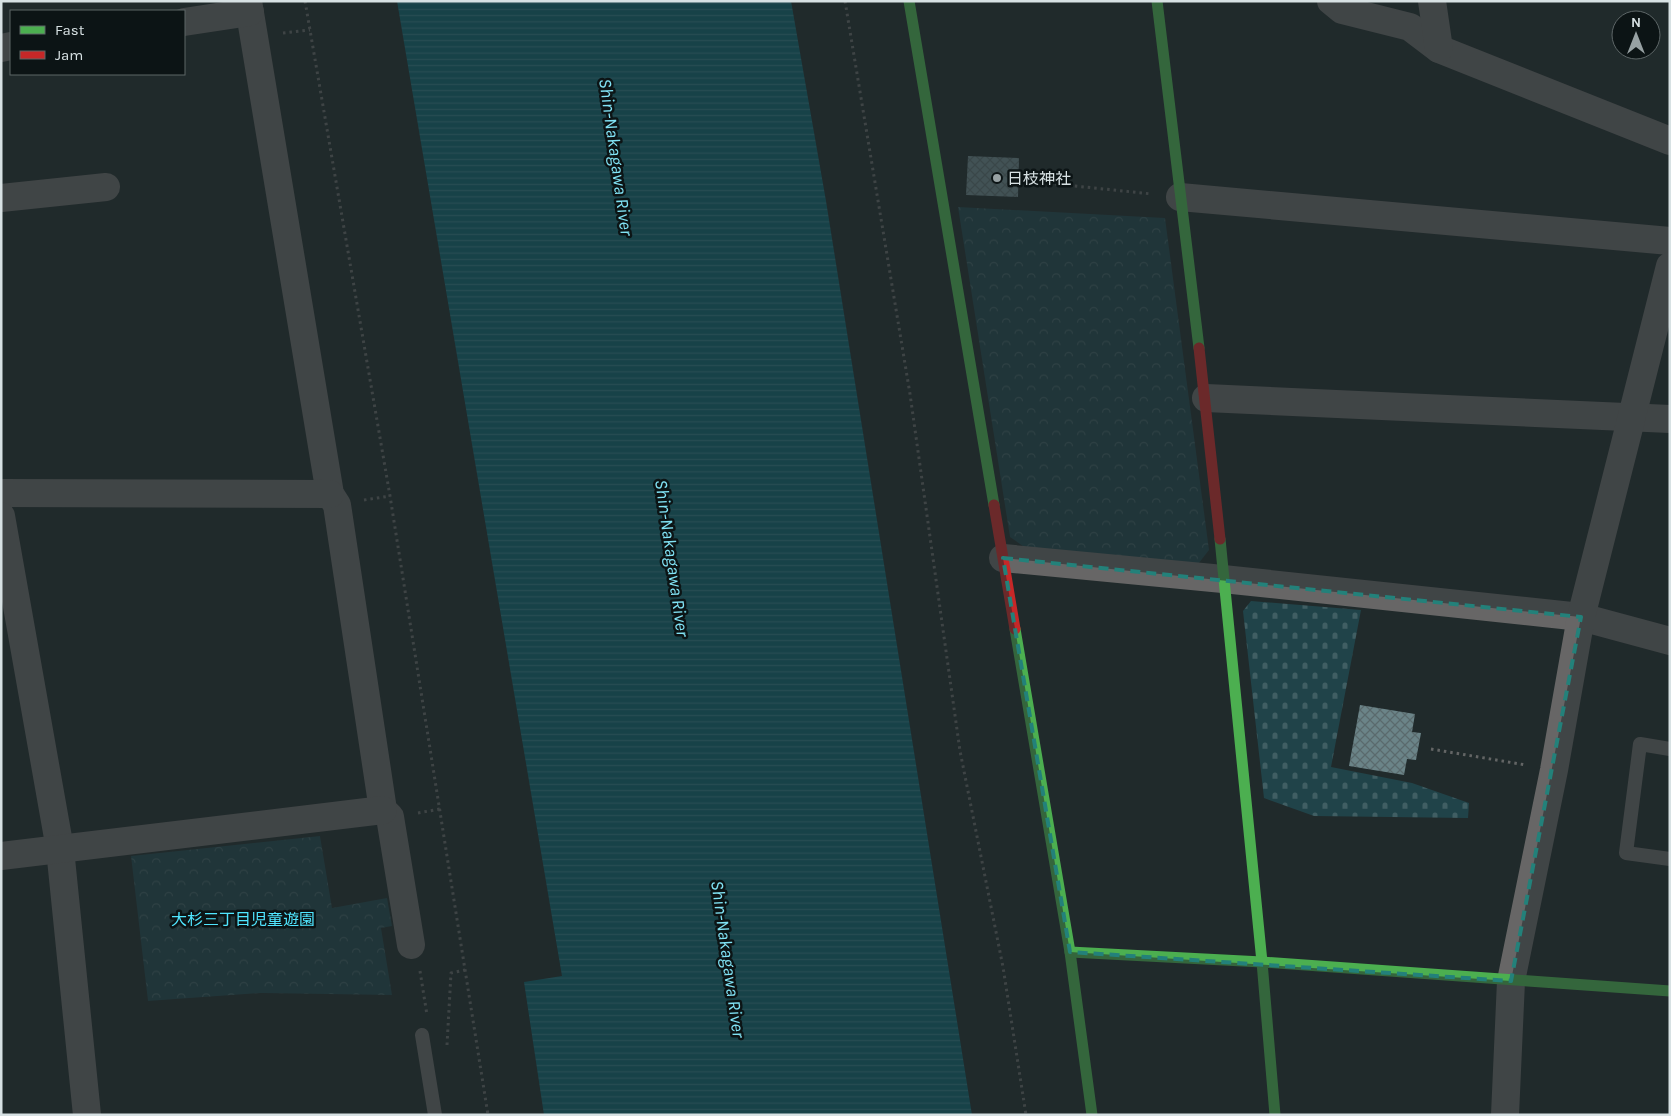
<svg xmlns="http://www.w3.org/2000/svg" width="1671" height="1116" viewBox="0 0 1671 1116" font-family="Karla,'Noto Sans JP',sans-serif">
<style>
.cemetery{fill:url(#cemetery-stones)}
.park{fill:url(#park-crowns)}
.water{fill:url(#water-rules)}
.building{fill:url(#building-cross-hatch)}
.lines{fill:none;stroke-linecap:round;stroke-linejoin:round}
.path{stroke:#636565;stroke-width:3;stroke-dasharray:2.5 4;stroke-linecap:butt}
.lane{stroke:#676666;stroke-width:14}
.street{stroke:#676666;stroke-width:28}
.fast{stroke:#4caf50;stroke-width:11}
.jam{stroke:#c62828;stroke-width:11}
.marked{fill:none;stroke:#23817a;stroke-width:4;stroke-dasharray:10 6;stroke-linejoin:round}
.poi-dot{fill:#97a1a3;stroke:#0c1415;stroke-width:2}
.labels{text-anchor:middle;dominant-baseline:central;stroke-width:5;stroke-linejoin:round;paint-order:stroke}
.poi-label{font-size:16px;fill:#d7e1e3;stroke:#0c1415;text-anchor:start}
.park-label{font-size:16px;fill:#50e6ff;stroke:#0c1415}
.water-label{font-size:18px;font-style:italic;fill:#81e3f5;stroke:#0c1415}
</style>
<defs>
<pattern id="cemetery-stones" width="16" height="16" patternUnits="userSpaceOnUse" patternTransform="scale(1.25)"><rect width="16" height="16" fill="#204349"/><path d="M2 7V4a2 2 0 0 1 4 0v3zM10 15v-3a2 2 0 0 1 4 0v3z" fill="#405e63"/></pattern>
<pattern id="park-crowns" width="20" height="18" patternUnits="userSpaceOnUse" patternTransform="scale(1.25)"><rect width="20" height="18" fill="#204349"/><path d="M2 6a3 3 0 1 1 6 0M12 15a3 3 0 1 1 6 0" fill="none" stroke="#405e63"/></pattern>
<pattern id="water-rules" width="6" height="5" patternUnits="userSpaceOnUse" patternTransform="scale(1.25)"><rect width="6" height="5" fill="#0d606c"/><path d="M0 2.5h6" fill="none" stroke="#307681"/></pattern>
<pattern id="building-cross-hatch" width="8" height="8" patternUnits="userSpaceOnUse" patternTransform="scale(1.25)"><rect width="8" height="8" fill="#6b8488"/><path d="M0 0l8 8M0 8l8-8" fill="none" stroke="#5a6a6d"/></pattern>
</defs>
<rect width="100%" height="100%" fill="#202a2b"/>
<polygon class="cemetery" points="1251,601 1361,610 1331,767 1412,783 1469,803 1468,818 1314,816 1264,798 1243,611"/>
<g class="park">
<polygon points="958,207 1165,218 1209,550 1195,568 1030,551 1010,537"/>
<polygon points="320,836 332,908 387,898 392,926 381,928 392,995 261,993 148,1001 131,856"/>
</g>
<polygon class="water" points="397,1 791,1 826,201 972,1115 544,1115 524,982 562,976"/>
<g class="building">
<polygon points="968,156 1019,158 1018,197 966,195"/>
<polygon points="1360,705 1415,714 1412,732 1421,733 1416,760 1407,759 1404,775 1349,766"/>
</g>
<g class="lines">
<g class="path">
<polyline points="305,1 390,496 488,1115"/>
<polyline points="845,1 910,394 960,751 1003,967 1026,1115"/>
<polyline points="283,33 310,30"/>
<polyline points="1036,182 1152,194"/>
<polyline points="364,500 390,496"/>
<polyline points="1431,749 1526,765"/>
<polyline points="418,813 440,809"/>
<polyline points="420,971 427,1015"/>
<polyline points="447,1045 451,973 465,970"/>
</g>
<g class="lane">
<polyline points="1670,749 1640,744 1626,853 1670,859"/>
<polyline points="422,1035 435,1115"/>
</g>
<g class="street">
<polyline points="248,1 330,494 337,505 383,810 390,817 411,945"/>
<polyline points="1331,1 1342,10 1410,27 1439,49 1670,141"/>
<polyline points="1432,1 1439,49"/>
<polyline points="184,22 250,12"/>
<polyline points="1,48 11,46"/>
<polyline points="1180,197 1670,241"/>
<polyline points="1,198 106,187"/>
<polyline points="1206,398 1670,419"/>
<polyline points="1,493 330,494"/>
<polyline points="1,516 60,849 87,1115"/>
<polyline points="1003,558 1223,579 1581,617 1670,641"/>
<polyline points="1,856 383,810"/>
<polyline points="1505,1115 1511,981 1554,770 1581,617 1670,266"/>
</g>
<g class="fast">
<polyline points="909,1 994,505"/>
<polyline points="1157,1 1199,348"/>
<polyline points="1220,539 1262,962 1275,1115"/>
<polyline points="1015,629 1070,952 1092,1115"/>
<polyline points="1070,952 1262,962 1670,991"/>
</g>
<g class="jam">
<polyline points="1199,348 1220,539"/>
<polyline points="994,505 1015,629"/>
</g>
</g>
<path d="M0 0H1671V1116H0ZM1003 558 1581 617 1511 981 1070 952Z" fill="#202a2b" fill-opacity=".55" fill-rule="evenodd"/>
<path class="marked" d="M1003 558 1581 617 1511 981 1070 952Z"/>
<circle class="poi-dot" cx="997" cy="178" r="5"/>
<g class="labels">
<g class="poi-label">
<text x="1007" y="178">日枝神社</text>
</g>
<g class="park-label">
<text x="243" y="919">大杉三丁目児童遊園</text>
</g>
<g class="water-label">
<text transform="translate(616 157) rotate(82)">Shin-Nakagawa River</text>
<text transform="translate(672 558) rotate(82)">Shin-Nakagawa River</text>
<text transform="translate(728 959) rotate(82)">Shin-Nakagawa River</text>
</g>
</g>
<rect width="1671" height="1116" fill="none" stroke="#d7e1e3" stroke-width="5"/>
<rect x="10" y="10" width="175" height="65" fill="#0c1415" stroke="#5d6667"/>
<rect x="20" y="26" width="25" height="8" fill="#4caf50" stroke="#5d6667"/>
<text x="55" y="35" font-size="15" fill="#d7e1e3">Fast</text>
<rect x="20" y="51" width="25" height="8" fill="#c62828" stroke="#5d6667"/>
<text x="55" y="60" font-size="15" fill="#d7e1e3">Jam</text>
<g transform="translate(1636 35)"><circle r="24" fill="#0c1415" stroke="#5d6667"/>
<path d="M0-4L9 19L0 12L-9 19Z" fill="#97a1a3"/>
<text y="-8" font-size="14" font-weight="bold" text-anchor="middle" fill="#d7e1e3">N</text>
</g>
</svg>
